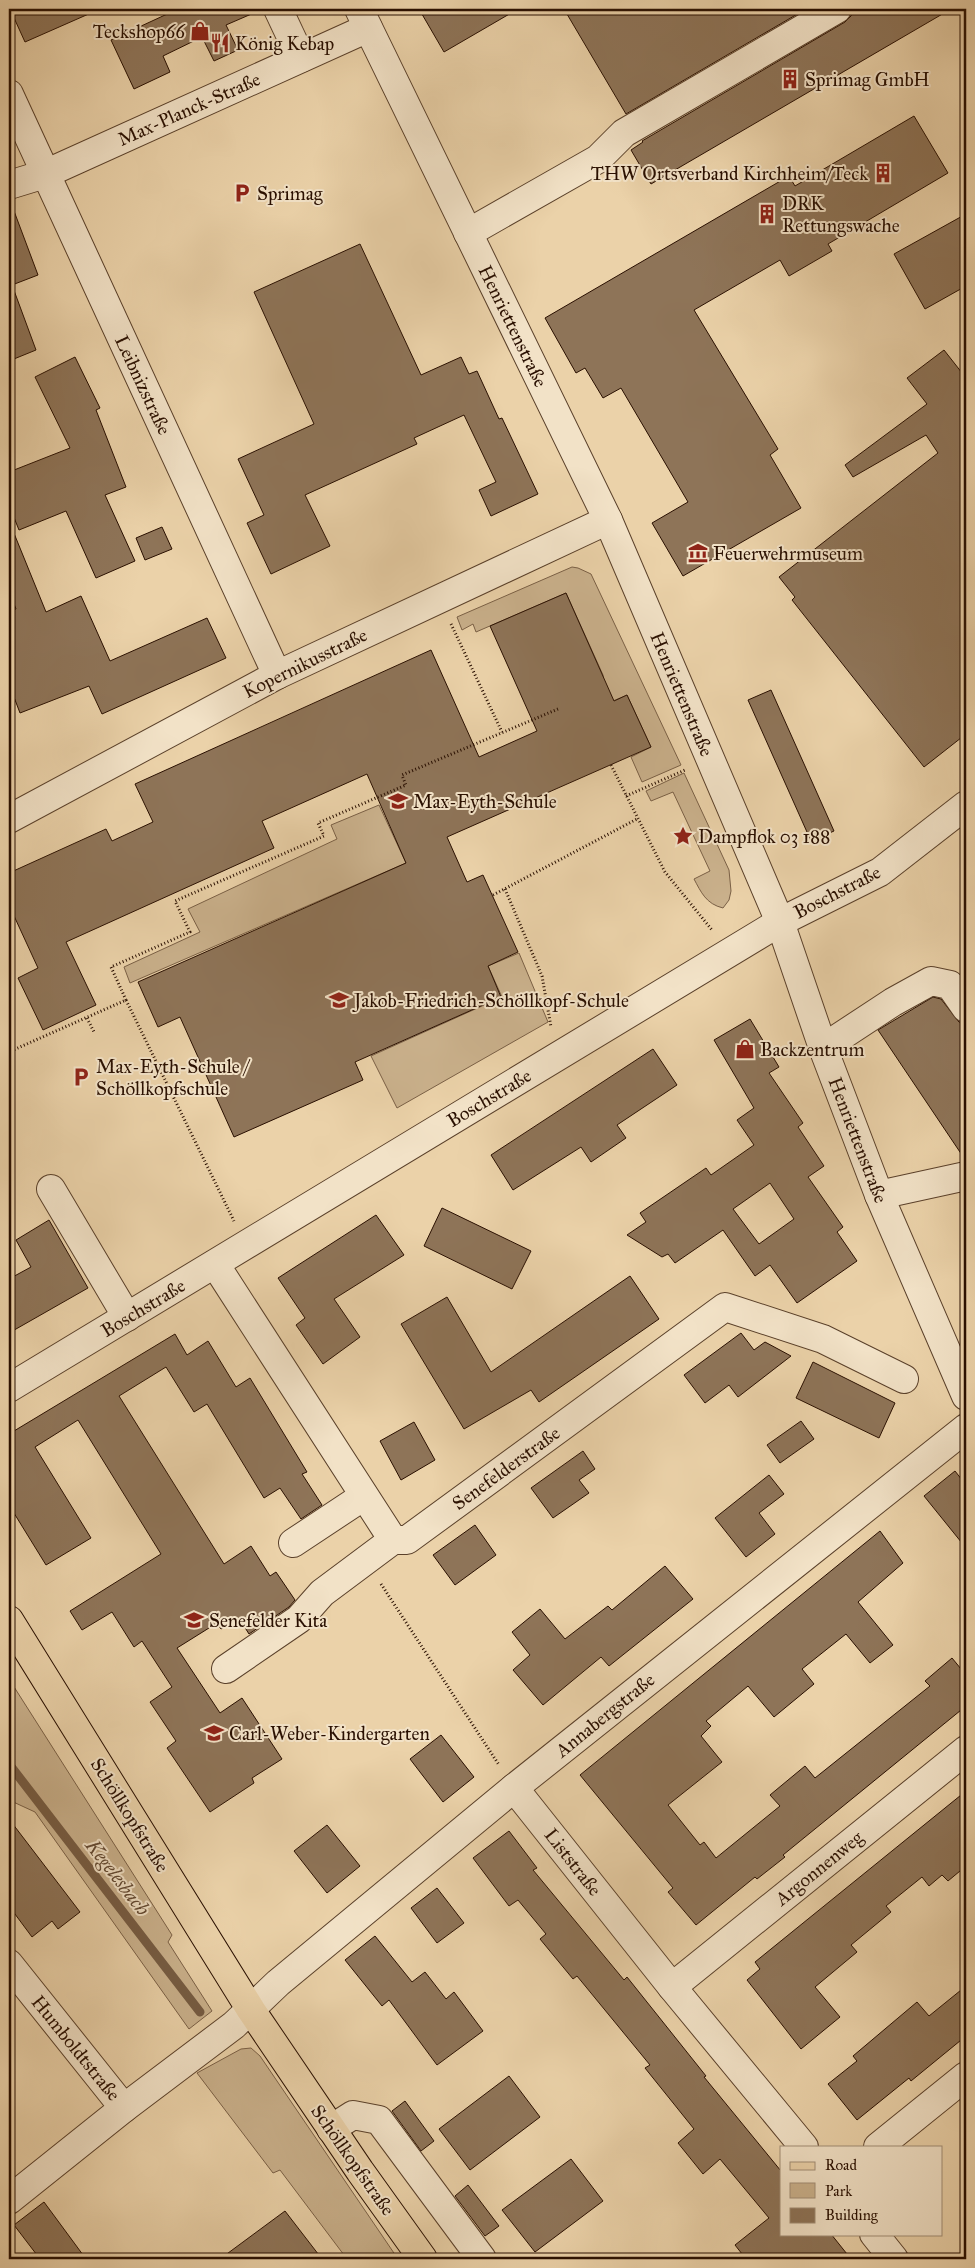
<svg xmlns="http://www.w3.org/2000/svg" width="975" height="2268" viewBox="0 0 975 2268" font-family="'IM FELL Great Primer',serif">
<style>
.green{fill:#cab18c;stroke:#7a6046}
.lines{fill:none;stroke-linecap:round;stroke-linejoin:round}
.stream{stroke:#765c43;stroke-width:9}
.building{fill:#8e7458;stroke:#290f00;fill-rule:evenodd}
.minor-casing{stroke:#5a402a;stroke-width:30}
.major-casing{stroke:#290f00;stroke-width:30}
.path{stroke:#290f00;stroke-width:3;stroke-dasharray:1 2.5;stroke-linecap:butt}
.minor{stroke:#f2e2c7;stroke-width:28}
.major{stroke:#ebd2a9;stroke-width:28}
.labels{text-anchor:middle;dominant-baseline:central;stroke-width:4;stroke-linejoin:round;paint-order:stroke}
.poi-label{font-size:19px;fill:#290f00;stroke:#f2e2c7;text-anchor:start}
.street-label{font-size:19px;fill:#290f00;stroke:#f2e2c7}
.water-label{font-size:20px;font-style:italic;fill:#634932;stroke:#f2e2c7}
</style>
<rect width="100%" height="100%" fill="#ebd2a9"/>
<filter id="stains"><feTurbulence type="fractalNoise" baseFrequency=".004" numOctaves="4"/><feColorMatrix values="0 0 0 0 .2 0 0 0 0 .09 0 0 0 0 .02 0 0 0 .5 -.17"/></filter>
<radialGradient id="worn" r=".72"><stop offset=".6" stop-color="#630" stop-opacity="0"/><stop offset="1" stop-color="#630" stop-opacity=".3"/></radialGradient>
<g class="green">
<polygon points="572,567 578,568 591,574 681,765 642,782 631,757 651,747 627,695 606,704 603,675 566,593 476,632 473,624 462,630 457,617"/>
<path d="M684 773 729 870 731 891 729 900 723 908C706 904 701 892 694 879L710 871 673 792 651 801 646 791Z"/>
<polygon points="379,805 406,863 130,983 124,967 200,932 188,909 337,839 331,825"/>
<polygon points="519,953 548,1022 397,1108 371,1056 502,997 488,966"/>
<polygon points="9,1679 172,1935 168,1942 212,2011 189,2029 35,1812 9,1800"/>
<polygon points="251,2048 260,2056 398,2259 347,2259 280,2170 273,2173 197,2073 241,2049"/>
</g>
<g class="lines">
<polyline class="stream" points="9,1764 200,2012"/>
</g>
<g class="building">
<polygon points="10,9 100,9 25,42"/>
<polygon points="178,9 263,9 226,25 238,50 214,61 202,37 163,56 170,72 134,89 111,40"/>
<polygon points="419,9 518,9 444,52"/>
<polygon points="564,9 806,9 626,114"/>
<polygon points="853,9 951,9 651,184 631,150 643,142 642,141 845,22 851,16"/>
<polygon points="914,116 948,173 828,244 832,251 789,276 780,260 694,310 778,449 770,455 801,508 683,576 652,523 688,502 621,388 603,398 585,368 576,373 545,318 789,176 795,186"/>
<polygon points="9,203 11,203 38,275 12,285 36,350 9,361"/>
<polygon points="966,214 966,286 925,309 894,254"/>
<polygon points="360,244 421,375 461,357 469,374 477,371 499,419 502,418 538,494 491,516 479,490 496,482 464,415 414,438 417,444 305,495 330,546 271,574 247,523 264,515 238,459 314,424 254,292"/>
<polygon points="944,350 966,378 966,734 924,767 792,600 795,597 779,577 938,453 926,435 853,477 845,465 927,404 907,378"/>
<polygon points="75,357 100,408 96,410 126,487 105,495 135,561 96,578 66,511 19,530 9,505 9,472 70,448 35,377"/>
<polygon points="9,521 46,612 81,596 110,661 207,618 226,658 102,714 89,686 20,713 9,684 9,611 16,609 9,591"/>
<polygon points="162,527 172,549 145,560 136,538"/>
<polygon points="566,593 614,701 627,695 651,747 447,837 467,882 483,875 518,952 488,966 501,997 355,1062 363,1080 234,1137 180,1017 158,1027 138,982 406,863 367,774 262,821 274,848 66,942 96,1005 43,1030 18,978 38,968 9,905 9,873 106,829 112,841 153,822 135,784 431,650 479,757 537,731 490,626"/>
<polygon points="771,690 834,831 811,841 748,700"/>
<polygon points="933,997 941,999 959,1022 966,1023 966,1161 878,1030"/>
<path d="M750 1019 779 1067 769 1073 803 1123 798 1127 824 1166 808 1177 843 1227 837 1232 857 1261 797 1303 770 1265 755 1276 723 1230 675 1263 668 1254 662 1257 627 1235 646 1222 640 1213 706 1168 711 1175 754 1145 737 1120 754 1108 714 1040ZM770 1183 794 1219 759 1244 733 1209Z"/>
<polygon points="653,1049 677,1085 617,1125 626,1138 591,1162 581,1147 513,1190 491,1155"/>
<polygon points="442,1208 531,1251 512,1289 424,1246"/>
<polygon points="376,1215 404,1255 334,1299 360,1337 323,1364 296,1325 305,1318 278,1278"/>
<polygon points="49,1220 88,1288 9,1333 9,1279 31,1267 16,1240"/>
<polygon points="630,1276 659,1319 539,1402 531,1390 464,1429 401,1324 447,1297 491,1372"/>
<polygon points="741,1333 754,1350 765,1342 791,1356 738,1397 729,1385 705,1403 684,1375"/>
<polygon points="175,1334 187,1355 208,1341 236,1387 250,1378 307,1472 302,1474 322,1505 301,1519 280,1488 264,1498 207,1404 194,1412 166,1367 119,1396 224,1564 251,1546 270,1576 276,1572 295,1600 289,1607 249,1634 239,1618 221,1629 217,1623 177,1648 220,1713 242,1698 282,1759 252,1778 254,1783 210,1812 167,1748 176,1741 150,1702 172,1687 142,1641 134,1647 112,1612 82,1630 70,1611 161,1554 78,1420 35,1447 91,1538 46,1565 9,1505 9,1434"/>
<polygon points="813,1362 895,1403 879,1438 796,1398"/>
<polygon points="801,1421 814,1439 780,1463 767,1445"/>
<polygon points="414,1422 435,1460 401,1480 380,1441"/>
<polygon points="583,1451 595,1469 579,1480 589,1493 553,1518 531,1488"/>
<polygon points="955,1471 966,1485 966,1548 924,1496"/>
<polygon points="769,1475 784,1494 759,1513 775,1534 746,1557 715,1518"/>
<polygon points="475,1525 496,1555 455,1585 433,1555"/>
<polygon points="880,1531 903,1563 858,1602 893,1645 870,1663 846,1634 802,1669 814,1684 774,1717 748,1686 706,1721 711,1726 701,1736 722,1762 668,1805 700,1845 704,1842 716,1858 780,1806 770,1795 805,1766 815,1778 930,1686 925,1681 952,1658 966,1675 966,1706 783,1855 785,1857 757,1879 755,1877 696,1925 668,1892 673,1888 580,1775"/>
<polygon points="665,1566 693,1599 609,1666 601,1657 543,1705 513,1670 530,1655 512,1632 540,1609 565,1639 608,1606 612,1610"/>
<polygon points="441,1735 474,1777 443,1802 410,1759"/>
<polygon points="966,1791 966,1866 948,1881 942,1875 929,1886 922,1877 886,1906 891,1912 851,1945 857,1952 815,1987 840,2017 801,2049 747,1980 760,1969 755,1962"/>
<polygon points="9,1819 80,1912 58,1929 52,1921 32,1937 9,1906"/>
<polygon points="327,1825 360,1866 327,1893 294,1851"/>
<polygon points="509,1831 537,1868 533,1870 624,1980 627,1977 706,2076 704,2077 781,2171 781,2234 831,2234 851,2259 746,2259 735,2245 769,2218 720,2159 703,2174 678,2143 694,2129 645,2068 650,2065 577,1976 573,1979 540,1939 546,1934 518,1900 509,1906 473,1858"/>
<polygon points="437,1888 464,1923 437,1943 411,1908"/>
<polygon points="375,1936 412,1982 425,1972 446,1999 454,1992 483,2031 437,2065 389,2000 382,2006 345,1960"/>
<polygon points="966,1986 966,2036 911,2081 909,2078 857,2120 828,2084 857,2061 853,2056 917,2002 929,2016"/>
<polygon points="509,2076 540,2117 470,2170 439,2129"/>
<polygon points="405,2101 434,2141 421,2151 392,2111"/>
<polygon points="571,2159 603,2201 535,2252 502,2210"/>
<polygon points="468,2185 499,2226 485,2236 455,2196"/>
<polygon points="44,2202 86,2259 40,2259 14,2225"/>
<polygon points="285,2211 322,2259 220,2259"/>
</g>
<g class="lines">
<defs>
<g id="minor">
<polyline points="278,9 301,58"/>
<polyline points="359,9 608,520 780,922 823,1048 879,1195 966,1396"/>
<polyline points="9,94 277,675"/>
<polyline points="9,185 45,174 368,28"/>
<polyline points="468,233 598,159 624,133 837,9"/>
<polyline points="9,819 277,675 608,520"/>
<polyline points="823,1048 893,1002 931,981 950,985 966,1008"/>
<polyline points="51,1189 127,1317"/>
<polyline points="879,1195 966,1176"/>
<polyline points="215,1264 393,1540 407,1540 725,1307 823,1339 904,1379"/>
<polyline points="9,1388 780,922 880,872 966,805"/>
<polyline points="293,1543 364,1496"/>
<polyline points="226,1669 299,1619 322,1593 393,1540"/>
<polyline points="514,1788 672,1987 804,2147"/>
<polyline points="9,1964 124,2108"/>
<polyline points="672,1987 966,1750"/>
<polyline points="331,2129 353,2115 379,2120 482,2259"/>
<polyline points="878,2147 966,2076"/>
<polyline points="9,2200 124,2108 234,2025 278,1983 514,1788 966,1428"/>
<polyline points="874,2234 894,2259"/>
</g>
<polyline id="major" points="9,1620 251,2010 360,2171 423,2259"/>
</defs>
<use href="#minor" class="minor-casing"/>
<use href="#major" class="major-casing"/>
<g class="path">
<polyline points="451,624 502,732"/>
<polyline points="611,765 665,872 712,930"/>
<polyline points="626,796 685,770"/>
<polyline points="505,889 542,976 551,1027"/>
<polyline points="493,895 637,819"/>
<polyline points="126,1000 111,967 190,932 175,901 324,836 318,823 406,785 402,775 558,709"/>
<polyline points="87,1018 94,1032"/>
<polyline points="11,1051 126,1000 234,1221"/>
<polyline points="381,1584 499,1765"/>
</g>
<use href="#minor" class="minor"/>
<use href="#major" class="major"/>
</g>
<defs>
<symbol id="shop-bare" viewBox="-9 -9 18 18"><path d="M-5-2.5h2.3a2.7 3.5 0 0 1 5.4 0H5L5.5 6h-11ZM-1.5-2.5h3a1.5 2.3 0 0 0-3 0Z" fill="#8f2418" stroke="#f2e2c7" stroke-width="2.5" paint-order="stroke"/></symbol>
<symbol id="restaurant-bare" viewBox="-9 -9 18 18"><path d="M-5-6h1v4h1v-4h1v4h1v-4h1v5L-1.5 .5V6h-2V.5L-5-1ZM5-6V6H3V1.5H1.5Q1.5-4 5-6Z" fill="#8f2418" stroke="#f2e2c7" stroke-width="2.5" paint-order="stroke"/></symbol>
<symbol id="building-bare" viewBox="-9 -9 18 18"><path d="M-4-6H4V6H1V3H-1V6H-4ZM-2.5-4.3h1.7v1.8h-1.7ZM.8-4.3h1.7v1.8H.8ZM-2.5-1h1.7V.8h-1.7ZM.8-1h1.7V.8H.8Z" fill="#8f2418" stroke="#f2e2c7" stroke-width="2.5" paint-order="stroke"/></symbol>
<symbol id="parking-bare" viewBox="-9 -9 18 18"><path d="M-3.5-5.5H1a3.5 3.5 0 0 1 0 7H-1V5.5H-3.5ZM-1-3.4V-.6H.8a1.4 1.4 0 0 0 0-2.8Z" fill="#8f2418" stroke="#f2e2c7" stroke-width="2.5" paint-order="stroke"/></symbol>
<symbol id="museum-bare" viewBox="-9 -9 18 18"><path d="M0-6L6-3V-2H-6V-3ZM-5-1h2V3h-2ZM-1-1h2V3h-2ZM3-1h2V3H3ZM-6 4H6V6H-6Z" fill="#8f2418" stroke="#f2e2c7" stroke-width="2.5" paint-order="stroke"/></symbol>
<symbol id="school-bare" viewBox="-9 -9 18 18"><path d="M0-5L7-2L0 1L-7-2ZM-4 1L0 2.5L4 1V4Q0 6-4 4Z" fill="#8f2418" stroke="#f2e2c7" stroke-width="2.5" paint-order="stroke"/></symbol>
<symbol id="sight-bare" viewBox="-9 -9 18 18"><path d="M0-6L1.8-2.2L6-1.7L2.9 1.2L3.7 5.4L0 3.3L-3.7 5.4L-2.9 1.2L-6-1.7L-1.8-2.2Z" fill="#8f2418" stroke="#f2e2c7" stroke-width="2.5" paint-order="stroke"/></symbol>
</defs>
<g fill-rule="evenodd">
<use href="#shop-bare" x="186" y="17" width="28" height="28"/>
<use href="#restaurant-bare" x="206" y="29" width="28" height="28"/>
<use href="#building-bare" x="776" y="65" width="28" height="28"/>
<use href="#building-bare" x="869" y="159" width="28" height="28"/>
<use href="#parking-bare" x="228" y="179" width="28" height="28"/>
<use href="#building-bare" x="753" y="200" width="28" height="28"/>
<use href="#museum-bare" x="684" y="539" width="28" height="28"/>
<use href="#school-bare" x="384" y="787" width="28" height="28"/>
<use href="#sight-bare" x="669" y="822" width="28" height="28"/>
<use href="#school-bare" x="325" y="986" width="28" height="28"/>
<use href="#shop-bare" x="731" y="1035" width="28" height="28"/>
<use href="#parking-bare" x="67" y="1063" width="28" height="28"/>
<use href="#school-bare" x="180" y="1606" width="28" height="28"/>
<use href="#school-bare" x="200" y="1719" width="28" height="28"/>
</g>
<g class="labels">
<g class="poi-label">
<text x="185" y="31" text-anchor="end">Teckshop66</text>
<text x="235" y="43">König Kebap</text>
<text x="805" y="79">Sprimag GmbH</text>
<text x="868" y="173" text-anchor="end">THW Ortsverband Kirchheim/Teck</text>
<text x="257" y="193">Sprimag</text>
<text x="782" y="203">DRK<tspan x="782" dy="22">Rettungswache</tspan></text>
<text x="713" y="553">Feuerwehrmuseum</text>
<text x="413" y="801">Max-Eyth-Schule</text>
<text x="698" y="836">Dampflok 03 188</text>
<text x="354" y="1000">Jakob-Friedrich-Schöllkopf-Schule</text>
<text x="760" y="1049">Backzentrum</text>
<text x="96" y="1066">Max-Eyth-Schule /<tspan x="96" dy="22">Schöllkopfschule</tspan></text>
<text x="209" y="1620">Senefelder Kita</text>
<text x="229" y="1733">Carl-Weber-Kindergarten</text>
</g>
<g class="street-label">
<text transform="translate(189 109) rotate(-24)">Max-Planck-Straße</text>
<text transform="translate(513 326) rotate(64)">Henriettenstraße</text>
<text transform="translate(143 385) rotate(65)">Leibnizstraße</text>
<text transform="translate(305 663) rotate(-26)">Kopernikusstraße</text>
<text transform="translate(682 694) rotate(67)">Henriettenstraße</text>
<text transform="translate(837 892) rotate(-27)">Boschstraße</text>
<text transform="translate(489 1098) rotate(-31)">Boschstraße</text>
<text transform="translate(858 1140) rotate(69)">Henriettenstraße</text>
<text transform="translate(143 1308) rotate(-31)">Boschstraße</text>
<text transform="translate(506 1468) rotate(-36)">Senefelderstraße</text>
<text transform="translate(605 1715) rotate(-39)">Annabergstraße</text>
<text transform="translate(130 1815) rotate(58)">Schöllkopfstraße</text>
<text transform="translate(573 1862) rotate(52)">Liststraße</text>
<text transform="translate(819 1868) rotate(-39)">Argonnenweg</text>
<text transform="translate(76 2048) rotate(51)">Humboldtstraße</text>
<text transform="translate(353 2160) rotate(55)">Schöllkopfstraße</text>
</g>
<g class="water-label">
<text transform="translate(118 1877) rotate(52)">Kegelesbach</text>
</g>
</g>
<rect width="975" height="2268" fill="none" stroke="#ebd2a9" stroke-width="30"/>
<rect x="10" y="10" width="955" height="2248" fill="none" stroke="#290f00" stroke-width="2.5"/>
<rect x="15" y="15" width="945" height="2238" fill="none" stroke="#290f00"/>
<rect x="780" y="2146" width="162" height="90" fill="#f2e2c7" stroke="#a28e77"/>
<rect x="790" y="2162" width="25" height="8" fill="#ebd2a9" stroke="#a28e77"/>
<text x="825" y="2170" font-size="15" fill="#290f00">Road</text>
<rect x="790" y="2183" width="25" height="15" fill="#cab18c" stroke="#a28e77"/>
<text x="825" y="2196" font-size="15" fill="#290f00">Park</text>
<rect x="790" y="2208" width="25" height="15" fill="#8e7458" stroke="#a28e77"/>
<text x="825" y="2220" font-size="15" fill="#290f00">Building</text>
<rect width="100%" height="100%" filter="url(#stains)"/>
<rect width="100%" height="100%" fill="url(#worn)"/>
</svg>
